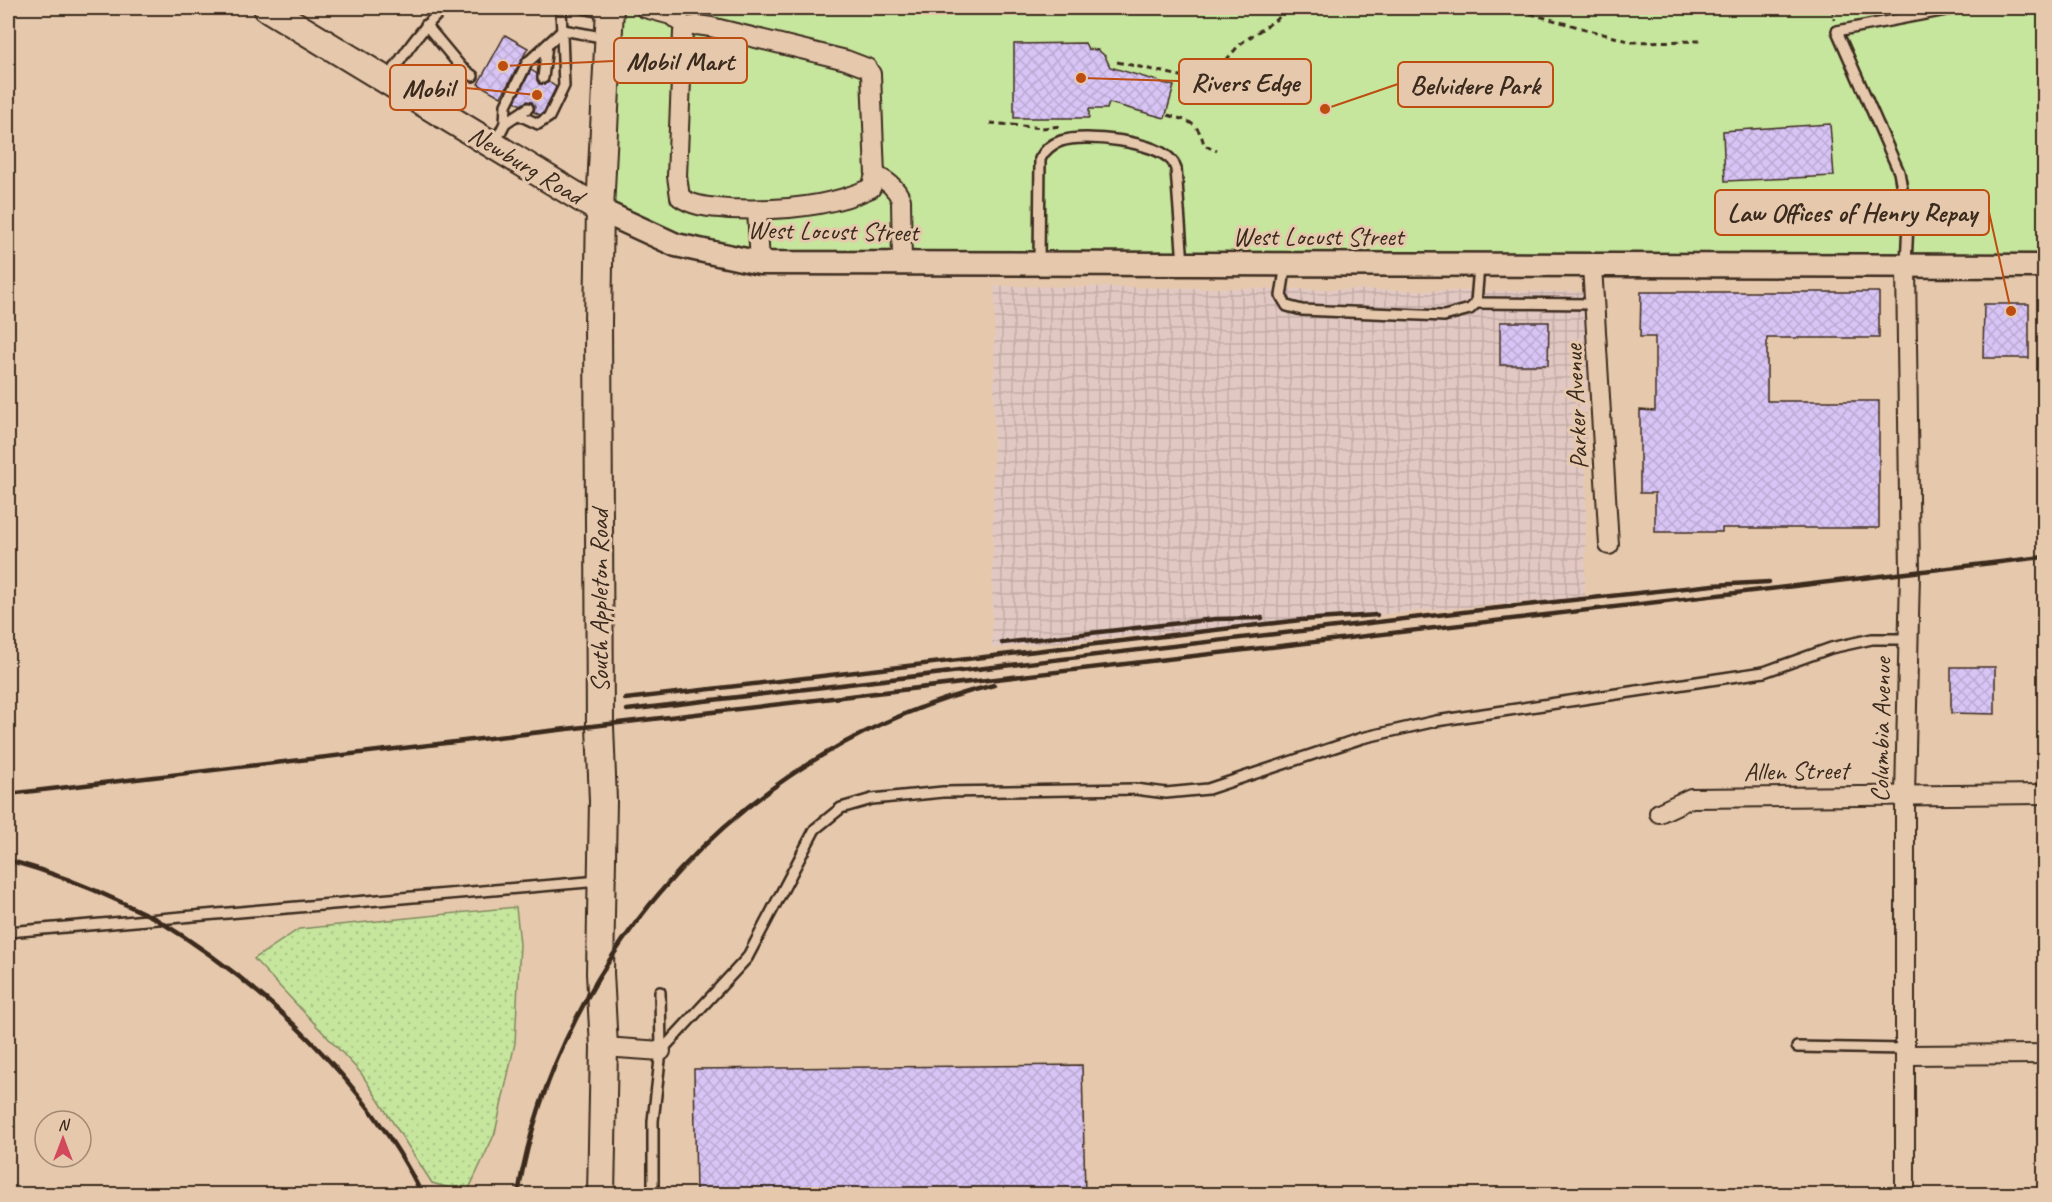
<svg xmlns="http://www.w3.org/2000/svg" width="2052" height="1202" viewBox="0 0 2052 1202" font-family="Caveat,sans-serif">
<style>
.industrial{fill:url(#industrial-grid)}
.grass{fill:url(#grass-dots);stroke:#80885e;stroke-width:1.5}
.green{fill:#c6e59d;stroke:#80885e;stroke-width:1.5}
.building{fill:url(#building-cross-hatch);stroke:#3b2a1e;stroke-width:1.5}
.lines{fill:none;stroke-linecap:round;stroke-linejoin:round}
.service-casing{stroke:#3b2a1e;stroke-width:14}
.minor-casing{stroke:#3b2a1e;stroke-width:22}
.tertiary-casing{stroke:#3b2a1e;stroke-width:27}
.secondary-casing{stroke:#3b2a1e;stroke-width:30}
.path{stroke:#3b2a1e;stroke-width:3;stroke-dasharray:6 4.5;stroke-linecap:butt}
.service{stroke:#e6c9ad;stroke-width:9}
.minor{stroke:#e6c9ad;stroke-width:18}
.tertiary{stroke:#e6c9ad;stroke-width:22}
.secondary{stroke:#e6c9ad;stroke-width:26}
.rail{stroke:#3b2a1e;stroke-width:4.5}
.labels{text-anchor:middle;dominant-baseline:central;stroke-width:6;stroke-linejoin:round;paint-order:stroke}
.street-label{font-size:26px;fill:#3b2a1e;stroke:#e6c9ad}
.leader{fill:none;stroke:#bd4d10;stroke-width:2}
.callout-dot{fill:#bd4d10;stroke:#e6c9ad;stroke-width:2}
.callout{fill:#e6c9ad;stroke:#bd4d10;stroke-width:2}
.callout-label{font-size:27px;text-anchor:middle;font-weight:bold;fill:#3b2a1e}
</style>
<defs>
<pattern id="industrial-grid" width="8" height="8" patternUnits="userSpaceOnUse" patternTransform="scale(1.5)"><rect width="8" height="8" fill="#e2c8c3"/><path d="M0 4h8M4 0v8" fill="none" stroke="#c3aca7"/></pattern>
<pattern id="grass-dots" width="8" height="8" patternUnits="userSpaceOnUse" patternTransform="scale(1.5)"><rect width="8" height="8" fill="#c6e59d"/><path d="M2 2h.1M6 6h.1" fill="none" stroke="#abc587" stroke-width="1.8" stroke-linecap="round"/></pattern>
<pattern id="building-cross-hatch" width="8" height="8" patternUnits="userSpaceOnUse" patternTransform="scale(1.5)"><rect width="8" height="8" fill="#d8c4f5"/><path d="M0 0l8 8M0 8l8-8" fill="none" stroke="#baa9d2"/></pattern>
</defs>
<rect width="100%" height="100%" fill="#e6c9ad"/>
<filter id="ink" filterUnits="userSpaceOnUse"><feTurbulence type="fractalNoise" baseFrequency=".0167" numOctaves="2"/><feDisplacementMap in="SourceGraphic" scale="12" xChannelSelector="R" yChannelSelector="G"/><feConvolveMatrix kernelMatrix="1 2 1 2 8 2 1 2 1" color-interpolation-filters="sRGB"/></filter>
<g filter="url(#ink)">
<polygon class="industrial" points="995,286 1588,292 1585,597 992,648"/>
<polygon class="grass" points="516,907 520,944 515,1043 495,1133 467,1193 432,1183 361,1073 254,959 299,929"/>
<polygon class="green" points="611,8 2044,8 2044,266 760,263 600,210"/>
<g class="building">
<polygon points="505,35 528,48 501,97 478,84"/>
<polygon points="1085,43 1088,49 1098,50 1105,56 1110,67 1174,86 1165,118 1109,103 1107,109 1089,109 1089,118 1014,118 1014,44"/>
<polygon points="531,70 537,74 537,80 539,84 545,84 549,82 556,87 544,112 540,115 534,112 535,107 532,102 527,101 521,105 515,101"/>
<polygon points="1830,124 1834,176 1725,181 1723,131"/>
<polygon points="1641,292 1879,292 1879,338 1767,338 1767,401 1879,401 1879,528 1722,528 1722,532 1655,532 1655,493 1640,493 1640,410 1655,411 1655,337 1640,337"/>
<polygon points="1984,304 2029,304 2029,358 1983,358"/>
<polygon points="1500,322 1549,322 1548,365 1500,365"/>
<polygon points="1951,667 1995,667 1995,714 1951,713"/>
<polygon points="1082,1065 1085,1194 696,1194 694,1069"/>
</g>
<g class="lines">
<defs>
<g id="service">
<polyline points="584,8 608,14"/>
<polyline points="426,25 461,67 473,76"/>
<polyline points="543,78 547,45"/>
<path d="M388 79C405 52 421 29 444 8"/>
<polyline points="519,115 538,124 549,117 564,86 561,8"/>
<polyline points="505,123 528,108"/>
<polyline points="495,143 505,123 506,105 527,63 563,30 607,38"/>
<path d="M1039 262 1040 159C1044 151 1052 144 1061 141 1084 133 1156 141 1172 161 1174 163 1175 167 1176 169L1183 264"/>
<polyline points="1286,264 1281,296 1287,306 1302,310 1444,316 1470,309 1476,303 1479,266"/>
<polyline points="1906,265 1908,222 1899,172 1837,31 1957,8"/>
<polyline points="1476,303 1595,304"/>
<polyline points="8,932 599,881"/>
<polyline points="1797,1047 1905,1049"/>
<polyline points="661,1051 747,958 815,829 841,808 872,799 943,792 1135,789 1166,793 1208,789 1362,738 1436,721 1764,672 1831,648 1872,639 1909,639"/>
<polyline points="653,1194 653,1121 661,1051 660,992"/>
</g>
<g id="minor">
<path d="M645 8 671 15 686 27 697 25 711 27 846 60 867 68 871 74 875 175 871 188C828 208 777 211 729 209 712 207 694 207 680 197L677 176 683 32 686 27"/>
<path d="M875 175C887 181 896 187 901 200L902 262"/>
<polyline points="757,210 760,263"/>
<polyline points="1592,266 1609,545"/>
<polyline points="1659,813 1691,798 2044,794"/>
<polyline points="604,1047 661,1051"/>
<polyline points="1905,1055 2044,1054"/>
<polyline points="1905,1194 1905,795 1910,573 1906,266"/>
</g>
<polyline id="tertiary" points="600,210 676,245 760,263 2044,266"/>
<g id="secondary">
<polyline points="267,8 600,210"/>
<polyline points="601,1194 604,1047 600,973 603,801 600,726 598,322 600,210 610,8"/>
</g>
</defs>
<use href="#service" class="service-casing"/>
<use href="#minor" class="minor-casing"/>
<use href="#tertiary" class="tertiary-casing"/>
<use href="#secondary" class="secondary-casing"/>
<g class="path">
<polyline points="1432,8 1436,10 1460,8"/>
<polyline points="1510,8 1632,42 1701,41"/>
<polyline points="1832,8 1834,20"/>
<polyline points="1117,62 1185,77 1206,74 1221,66 1240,44 1293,8"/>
<path d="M1168 115C1188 121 1199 122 1204 145L1217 151"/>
<polyline points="990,123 1042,128 1062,126"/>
</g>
<use href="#service" class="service"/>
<use href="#minor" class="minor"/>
<use href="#tertiary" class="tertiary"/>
<use href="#secondary" class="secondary"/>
<g class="rail">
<polyline points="1002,643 1215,619 1262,618"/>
<polyline points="625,699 1301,620 1377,615"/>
<polyline points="627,710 1489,609 1713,585 1769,582"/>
<polyline points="8,794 2044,557"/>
<path d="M8 860C48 871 85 885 123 903 134 909 145 913 156 919 263 984 366 1081 422 1194"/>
<path d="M518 1194C560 948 751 744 994 685"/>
</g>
</g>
</g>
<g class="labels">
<g class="street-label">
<text transform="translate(526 165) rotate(31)">Newburg Road</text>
<text transform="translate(833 231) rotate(1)">West Locust Street</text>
<text x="1318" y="236">West Locust Street</text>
<text transform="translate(1576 407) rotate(-93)">Parker Avenue</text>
<text transform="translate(599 601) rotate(-90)">South Appleton Road</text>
<text transform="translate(1881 730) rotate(-89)">Columbia Avenue</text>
<text transform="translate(1796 771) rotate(-1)">Allen Street</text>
</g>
</g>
<path class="leader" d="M503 66L614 61M1081 78L1179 81M1325 109L1398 84M537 95L466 88M2011 311L1989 212"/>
<g class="callout-dot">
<circle cx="503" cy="66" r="6"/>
<circle cx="1081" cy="78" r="6"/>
<circle cx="1325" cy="109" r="6"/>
<circle cx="537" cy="95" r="6"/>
<circle cx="2011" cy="311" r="6"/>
</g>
<g class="callout">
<rect x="614" y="38" width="133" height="45" rx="6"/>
<rect x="1179" y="59" width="132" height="45" rx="6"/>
<rect x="1398" y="62" width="155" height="45" rx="6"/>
<rect x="390" y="65" width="76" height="45" rx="6"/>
<rect x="1715" y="190" width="274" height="45" rx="6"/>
</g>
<g class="callout-label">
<text x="680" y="70">Mobil Mart</text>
<text x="1245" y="91">Rivers Edge</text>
<text x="1475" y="94">Belvidere Park</text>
<text x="428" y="97">Mobil</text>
<text x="1852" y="221">Law Offices of Henry Repay</text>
</g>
<rect width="2052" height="1202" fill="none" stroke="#e6c9ad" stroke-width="30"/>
<rect x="15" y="15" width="2022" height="1172" fill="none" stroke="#3b2a1e" stroke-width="2" filter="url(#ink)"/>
<g transform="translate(63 1139)"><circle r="28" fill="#e6c9ad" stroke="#a28974" stroke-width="1.5"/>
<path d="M0-4.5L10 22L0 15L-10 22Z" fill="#d1495b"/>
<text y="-9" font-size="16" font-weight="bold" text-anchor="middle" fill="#3b2a1e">N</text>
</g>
</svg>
